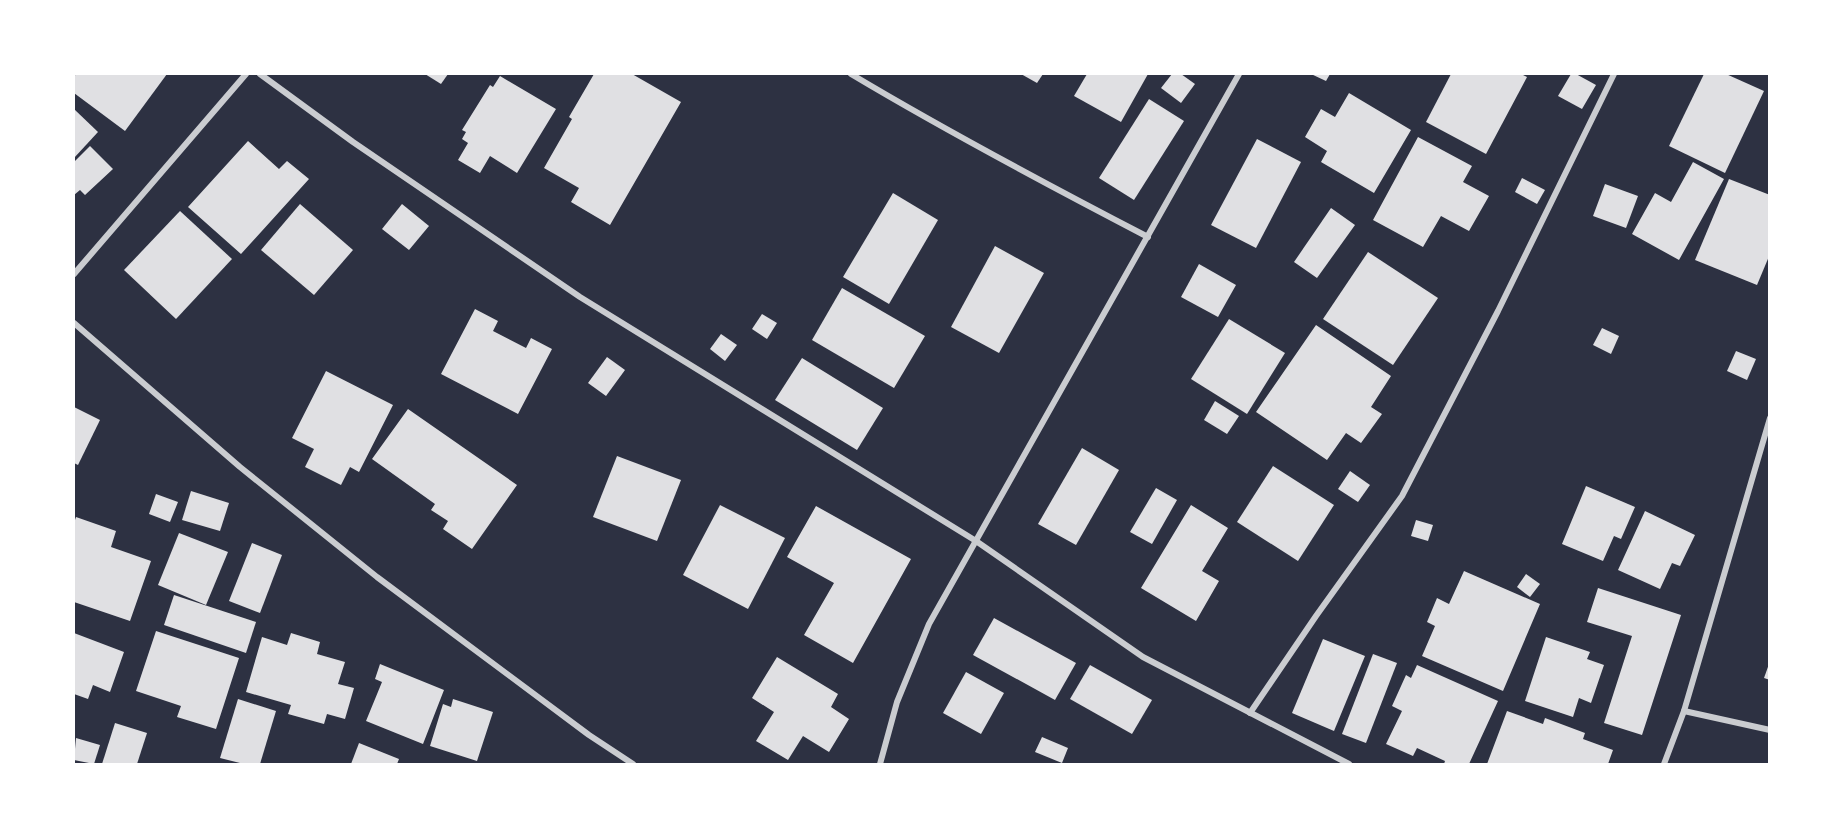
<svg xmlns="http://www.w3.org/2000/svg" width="1843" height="838" viewBox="0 0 1843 838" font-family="'Open Sans',sans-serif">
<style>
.building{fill:#e0e0e3}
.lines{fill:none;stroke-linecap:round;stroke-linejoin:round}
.minor{stroke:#caccd0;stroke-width:6}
</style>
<rect width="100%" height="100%" fill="#2d3142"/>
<g class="building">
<polygon points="76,74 167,74 125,131 74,93 74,77"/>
<polygon points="425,74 448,74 441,84"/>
<polygon points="594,74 632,74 681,102 610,225 571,202 579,188 544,168 572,119 569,117"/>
<polygon points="1021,74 1043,74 1037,83"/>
<polygon points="1087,74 1148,74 1121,122 1074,96"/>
<polygon points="1172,74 1181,74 1195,84 1181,103 1161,88"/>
<polygon points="1311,74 1330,74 1326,81"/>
<polygon points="1451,74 1521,74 1527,77 1486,154 1426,122"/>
<polygon points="1571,74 1576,74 1596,85 1582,109 1558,96"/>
<polygon points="1704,74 1726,74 1764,91 1725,173 1669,146"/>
<polygon points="500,76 556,109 517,173 490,156 480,173 458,160 468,143 462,139 466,132 462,130 490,85 493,87"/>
<polygon points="1349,93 1411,130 1374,193 1321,162 1327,151 1305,137 1321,109 1335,117"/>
<polygon points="1149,99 1184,121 1134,200 1099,178"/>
<polygon points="74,109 98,132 74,158"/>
<polygon points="1418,137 1472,166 1463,182 1489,196 1469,231 1441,216 1423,247 1373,220"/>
<polygon points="1257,139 1301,162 1256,248 1211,225"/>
<polygon points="248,141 279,169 287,161 309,179 241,254 188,207"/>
<polygon points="90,146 113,169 85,195 80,190 74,195 74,162"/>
<polygon points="1693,162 1724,179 1679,260 1632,234 1655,193 1671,202"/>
<polygon points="1522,178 1545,190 1537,204 1515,192"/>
<polygon points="1729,179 1770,195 1770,254 1757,285 1695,260"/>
<polygon points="1605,184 1638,196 1626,228 1593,216"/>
<polygon points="893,193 938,220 889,304 843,277"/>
<polygon points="300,204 353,250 314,295 261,250"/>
<polygon points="402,204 429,226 409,250 382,229"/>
<polygon points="1331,208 1355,225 1317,278 1294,262"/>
<polygon points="180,211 232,259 176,319 124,270"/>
<polygon points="995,246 1044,273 999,353 951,327"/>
<polygon points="1368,252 1438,298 1393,365 1323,319"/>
<polygon points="1199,264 1236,285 1218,317 1181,297"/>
<polygon points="842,288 925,336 894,388 812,340"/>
<polygon points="475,309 498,321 493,331 526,348 531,338 552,349 518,414 441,374"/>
<polygon points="762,314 777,323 767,339 752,329"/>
<polygon points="1229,319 1285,353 1247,414 1191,379"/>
<polygon points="1316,325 1391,376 1371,407 1382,414 1361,443 1346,433 1327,460 1256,412"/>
<polygon points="1602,328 1619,336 1611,354 1593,345"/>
<polygon points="721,334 737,345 725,361 710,349"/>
<polygon points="1736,351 1756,359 1747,380 1727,371"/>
<polygon points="607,357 625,370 606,396 588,383"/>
<polygon points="802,358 883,408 857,450 775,400"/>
<polygon points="326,371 393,405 359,472 350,467 341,485 305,467 314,449 292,438"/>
<polygon points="1215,401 1239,416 1227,434 1204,420"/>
<polygon points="74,407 100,420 78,465 74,463"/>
<polygon points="408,409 517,485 472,549 443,529 448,521 431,510 435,504 372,459"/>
<polygon points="1082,448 1119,470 1076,545 1038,524"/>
<polygon points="617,456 681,480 657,541 593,517"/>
<polygon points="1273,466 1334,505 1298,561 1237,522"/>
<polygon points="1350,471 1370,485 1358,502 1338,489"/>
<polygon points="1586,486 1635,507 1621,539 1614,536 1603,561 1562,544"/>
<polygon points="1156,488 1177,500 1152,544 1130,532"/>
<polygon points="191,491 229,503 220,531 182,520"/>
<polygon points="156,494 178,502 170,522 149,514"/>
<polygon points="720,505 785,538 748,609 683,575"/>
<polygon points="1191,505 1228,528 1202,571 1219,581 1196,621 1141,588"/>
<polygon points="816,506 911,559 853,663 804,635 834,583 787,557"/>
<polygon points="1645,511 1695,535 1680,566 1672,563 1660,589 1618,570"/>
<polygon points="76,517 116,531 111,547 151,561 130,621 74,602 74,523"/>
<polygon points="1416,520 1433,525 1428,541 1411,536"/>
<polygon points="179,533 228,552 206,605 158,585"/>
<polygon points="252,543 282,555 260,613 229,601"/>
<polygon points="1464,571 1540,604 1503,691 1422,656 1435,626 1427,622 1437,598 1449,604"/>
<polygon points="1526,574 1540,584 1530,597 1517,587"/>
<polygon points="1598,588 1681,615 1642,735 1604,723 1632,636 1587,622"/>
<polygon points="174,595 256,622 246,653 164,625"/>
<polygon points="994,618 1076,663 1055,700 973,655"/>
<polygon points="156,631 239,658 216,729 177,717 181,706 136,691"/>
<polygon points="74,633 124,652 110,692 93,685 88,699 74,694"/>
<polygon points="291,633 320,642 317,654 345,662 338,684 354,688 345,719 327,714 324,724 288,714 291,705 246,692 262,637 287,645"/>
<polygon points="1546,637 1590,652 1587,659 1604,665 1591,703 1579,698 1573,717 1525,701"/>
<polygon points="1323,639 1365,656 1334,731 1292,713"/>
<polygon points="1373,654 1397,663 1366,743 1342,734"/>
<polygon points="777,657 838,694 831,707 849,719 829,752 803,736 788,760 756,741 774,712 752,698"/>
<polygon points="380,664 444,690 423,744 366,721 382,682 375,679"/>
<polygon points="1769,664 1770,664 1770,680 1764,678"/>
<polygon points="1090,665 1152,700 1132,734 1070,699"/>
<polygon points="1417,665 1498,701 1469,764 1444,764 1445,761 1417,748 1413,756 1386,744 1402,711 1392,706 1406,675 1411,678"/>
<polygon points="966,672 1004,693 981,734 943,713"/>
<polygon points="238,699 276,711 260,764 244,764 220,758"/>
<polygon points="453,699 493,712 477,761 430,746 443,704 451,707"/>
<polygon points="1507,711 1543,724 1545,718 1585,733 1583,739 1613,750 1608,764 1487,764"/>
<polygon points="115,723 147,733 137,764 102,764"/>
<polygon points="1042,737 1068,748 1062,763 1035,752"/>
<polygon points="76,738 100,745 94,764 74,760"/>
<polygon points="359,743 399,759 397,764 351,764"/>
</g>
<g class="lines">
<g class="minor">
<polyline points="260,74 353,142 580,297 976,541 1143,657 1349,764"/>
<path d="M851 74C948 132 1048 185 1148 237"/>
<polyline points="74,274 246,74"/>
<polyline points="74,323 240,467 377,577 589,735 633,764"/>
<polyline points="1684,711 1770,730"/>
<polyline points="1250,713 1316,616 1402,496 1498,311 1614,74"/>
<polyline points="880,764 897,702 929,624 1239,74"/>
<polyline points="1664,764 1684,711 1770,418"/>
</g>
</g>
<rect width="1843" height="838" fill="none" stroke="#ffffff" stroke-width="150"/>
</svg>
